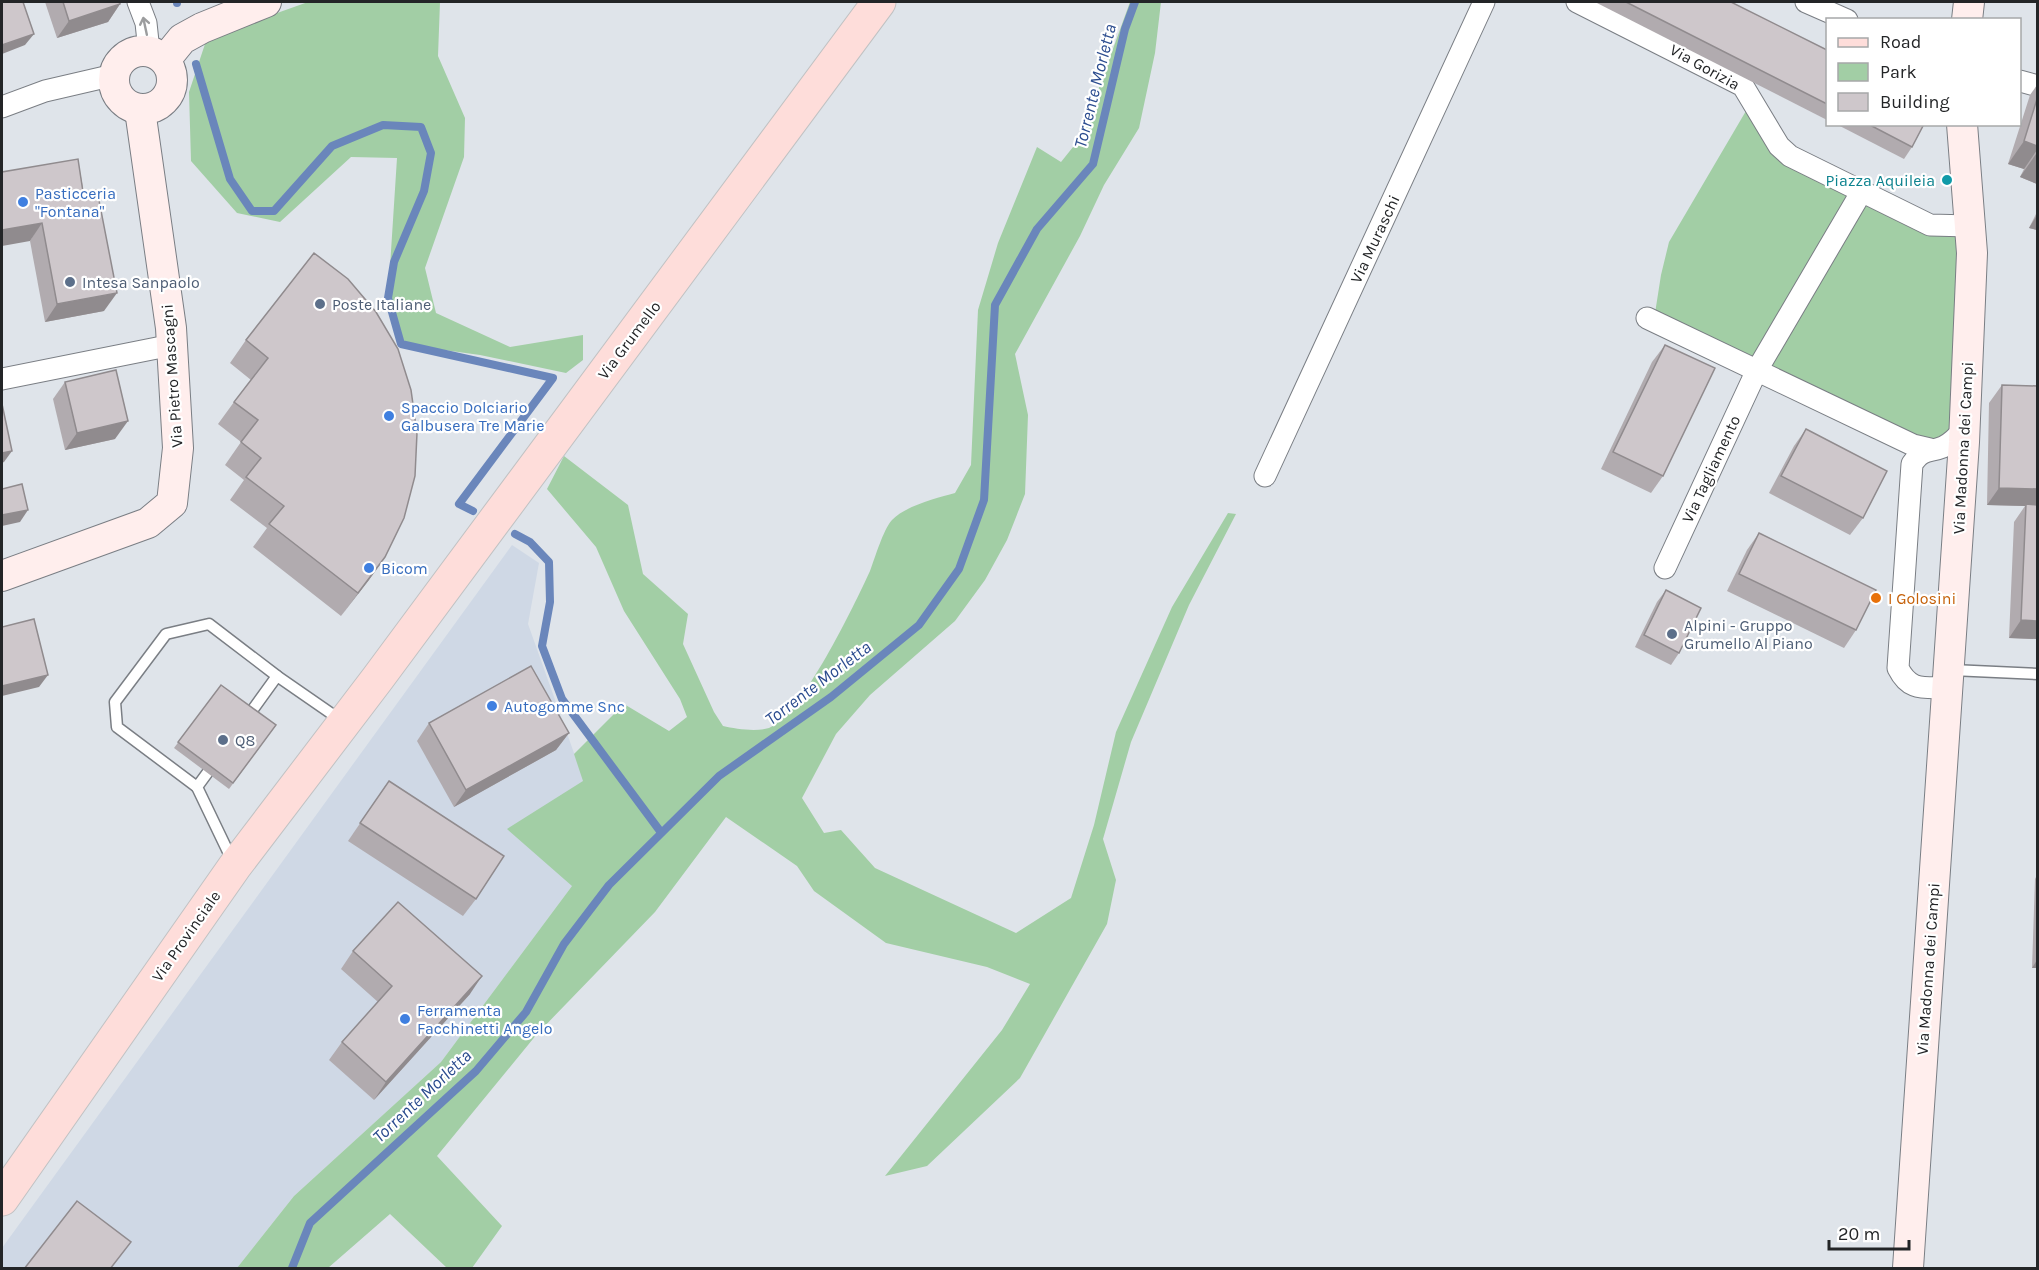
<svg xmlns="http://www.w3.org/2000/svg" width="2039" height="1270" viewBox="0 0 2039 1270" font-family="Karla,sans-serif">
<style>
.built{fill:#cfd8e5}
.green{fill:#a2cea5}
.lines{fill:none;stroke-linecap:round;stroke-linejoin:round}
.stream{stroke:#6a86bb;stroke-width:8}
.lane-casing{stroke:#7a7e84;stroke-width:13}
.street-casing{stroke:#7a7e84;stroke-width:23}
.secondary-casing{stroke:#7a7e84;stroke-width:32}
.primary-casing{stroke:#c1c2c3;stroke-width:35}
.lane{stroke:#fff;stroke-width:10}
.street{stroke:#fff;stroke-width:21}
.secondary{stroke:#ffeeed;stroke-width:30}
.primary{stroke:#feddda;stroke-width:33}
.wall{fill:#b1abaf}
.shaded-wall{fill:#908b8e}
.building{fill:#cec7cb;stroke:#908b8e;stroke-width:1.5}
.oneway{stroke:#9c9d9e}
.culture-dot{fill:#0f9aa8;stroke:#fff;stroke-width:2}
.shop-dot{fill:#3f7fe0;stroke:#fff;stroke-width:2}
.service-dot{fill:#5c6f8a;stroke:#fff;stroke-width:2}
.food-dot{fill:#e8710a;stroke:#fff;stroke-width:2}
.labels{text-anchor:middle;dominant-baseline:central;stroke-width:4.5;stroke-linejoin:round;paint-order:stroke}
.street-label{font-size:16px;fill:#232527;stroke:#fff}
.culture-label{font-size:16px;fill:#0d838f;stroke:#fff;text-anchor:end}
.shop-label{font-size:16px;fill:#366cbe;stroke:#fff;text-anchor:start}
.service-label{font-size:16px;fill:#4e5e75;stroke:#fff;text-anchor:start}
.food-label{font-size:16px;fill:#c56008;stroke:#fff;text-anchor:start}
.water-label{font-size:18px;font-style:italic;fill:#2b4c8f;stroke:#fff}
</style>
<rect width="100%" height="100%" fill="#dfe4ea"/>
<polygon class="built" points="512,545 539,563 528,624 584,781 572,886 441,1062 294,1196 237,1268 2,1268 2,1248"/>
<g class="green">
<polygon points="308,2 440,2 438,56 465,118 464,157 425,268 436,313 510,347 583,335 583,360 566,373 480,355 401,344 388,298 397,158 351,157 280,222 237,213 191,161 189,92 207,38"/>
<path d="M1130 2H1161L1155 53 1139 128 1104 185 1080 236 1015 354 1028 415 1025 494 1007 540 985 580 955 621 870 695 836 734 802 798 824 833 841 830 875 868 1016 933 1071 898 1094 825 1116 732 1172 607 1228 513 1236 514 1189 605 1131 742 1103 839 1116 880 1107 924 1020 1078 927 1166 885 1176 1002 1030 1030 984 987 967 886 943 814 891 797 866 726 817 655 912 537 1034 437 1156 502 1226 472 1268H447L390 1214 328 1268H237L294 1196 441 1062 572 886 507 829 583 781 574 754 624 704 669 731 687 717 680 699 624 611 596 547 547 489 564 456 628 505 643 574 688 614 683 644 714 712 723 726C736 729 756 732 769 728 801 716 855 604 870 571 875 558 883 530 892 520 905 506 937 498 955 493L971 465 978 310 998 243 1037 147 1061 162 1081 137Z"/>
<polygon points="1753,99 1773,136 1881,201 1970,226 1965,428 1942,448 1653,326 1661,275 1669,242"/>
</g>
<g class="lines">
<g class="stream">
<polyline points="177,2 177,3"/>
<polyline points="196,64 230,179 252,211 274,211 332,146 383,125 421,127 431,153 424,191 394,262 388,298 401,344 553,378 459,504 473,511"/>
<polyline points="515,534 530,542 549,562 550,602 542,646 562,699 660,831"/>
<polyline points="292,1268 310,1223 476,1071 526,1012 564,944 609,885 719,776 831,697 919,625 959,569 984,500 995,305 1037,229 1093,164 1125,29 1135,2"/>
</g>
<defs>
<g id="lane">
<polyline points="1952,670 2038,674"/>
<polyline points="246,719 277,676 342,721"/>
<polyline points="216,761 197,787 232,860"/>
<polyline points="197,787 117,727 115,702 166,634 209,624 277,676"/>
</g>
<g id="street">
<polyline points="138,2 146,23 149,51"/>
<polyline points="1577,2 1743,86 1779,146 1790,156 1930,225 1970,226"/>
<polyline points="1806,2 1847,20"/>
<polyline points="2020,81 2038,86"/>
<polyline points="2,107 45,91 114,75"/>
<polyline points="1647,318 1913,445 1930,449"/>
<polyline points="2,379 172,345"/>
<polyline points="1265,476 1484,2"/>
<polyline points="1665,568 1757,370 1862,191"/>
<path d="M1947 688C1924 687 1910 692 1898 668L1912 464C1923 448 1928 453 1943 447 1952 443 1959 435 1965 428"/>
</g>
<g id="secondary">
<polyline points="1967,20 1969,2"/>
<circle cx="143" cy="80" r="29"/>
<polyline points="165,60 182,39 202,28 266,2"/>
<polyline points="2,576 148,523 172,503 178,448 171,328 140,110"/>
<polyline points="1908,1268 1964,442 1972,253 1962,124"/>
</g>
<polyline id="primary" points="2,1199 235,866 378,678 879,2"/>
</defs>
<use href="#lane" class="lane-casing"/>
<use href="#street" class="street-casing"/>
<use href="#secondary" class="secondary-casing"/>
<use href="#primary" class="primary-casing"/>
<use href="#lane" class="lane"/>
<use href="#street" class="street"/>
<use href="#secondary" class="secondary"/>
<use href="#primary" class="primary"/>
</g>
<g class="wall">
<polygon points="45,2 120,2 120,4 108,22 57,38"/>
<polygon points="1595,2 1731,2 1827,50 1827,120"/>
<polygon points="2037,85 2037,184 2020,177 2024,169 2008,164 2030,95"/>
<polygon points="1836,124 1924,124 1912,147 1904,159"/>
<polygon points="78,159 104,311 45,322 30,241"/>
<polygon points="2037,212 2037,230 2029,228"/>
<polygon points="314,253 385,557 341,616 253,547 267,528 230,500 244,480 225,465 241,442 218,424 234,402 251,380 230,363 246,340"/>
<polygon points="1665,345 1663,476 1651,493 1601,469 1652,362"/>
<polygon points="65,382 115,439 65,450 53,399"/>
<polygon points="2002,385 2037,386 2037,639 2009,638 2014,522 2025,506 1987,505 1989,403"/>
<polygon points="1806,429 1863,518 1850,535 1769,493 1794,446"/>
<polygon points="1759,533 1856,630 1844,648 1727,591 1747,550"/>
<polygon points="1666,590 1679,653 1671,665 1635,647 1657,602"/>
<polygon points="221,685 276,725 229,789 174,748"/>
<polygon points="429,723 569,733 556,750 454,807 417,741"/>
<polygon points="389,781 476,899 463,916 348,841"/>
<polygon points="2037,875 2037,968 2032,968 2035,879"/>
<polygon points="353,951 470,994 374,1100 329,1060 342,1042 378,1002 341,969"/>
</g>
<g class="shaded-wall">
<polygon points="120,4 108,22 57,38 69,21"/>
<polygon points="34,34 25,45 2,54 2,45"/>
<polygon points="2024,141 2037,146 2037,150 2024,169 2008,164"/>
<polygon points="2036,154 2037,154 2037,184 2020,177"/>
<polygon points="2037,215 2037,230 2029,228"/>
<polygon points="42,223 30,241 2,246 2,230"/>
<polygon points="117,293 104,311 45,322 57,304"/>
<polygon points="128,421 115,439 65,450 77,433"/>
<polygon points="12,451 4,462 2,463 2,453"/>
<polygon points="1999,488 2037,489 2037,507 2026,504 2025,506 1987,505"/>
<polygon points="28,510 20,522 2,526 2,515"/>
<polygon points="385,557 369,580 341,616 358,593"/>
<polygon points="2021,620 2037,621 2037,639 2009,638"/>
<polygon points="48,675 39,687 2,696 2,686"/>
<polygon points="569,733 556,750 454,807 466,790"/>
<polygon points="2037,960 2037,968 2032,968"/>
<polygon points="482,976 470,994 374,1100 386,1082"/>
</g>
<g class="building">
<polygon points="2,2 23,2 34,34 2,45"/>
<polygon points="63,2 120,2 120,4 69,21"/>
<polygon points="1626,2 1731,2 1827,50 1827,104"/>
<polygon points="2037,99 2037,146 2024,141"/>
<polygon points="1868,124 1924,124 1912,147"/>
<polygon points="78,159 83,192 97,190 117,293 57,304 42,223 2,230 2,172"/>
<polygon points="314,253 348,279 376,312 398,349 411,390 417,433 415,476 404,518 385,557 358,593 269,524 284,506 246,477 261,458 241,442 258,420 234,402 268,358 246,340"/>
<polygon points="1665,345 1715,368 1663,476 1613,452"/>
<polygon points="116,370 128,421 77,433 65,382"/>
<polygon points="2002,385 2037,386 2037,489 1999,488"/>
<polygon points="2,404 12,451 2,453"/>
<polygon points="1806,429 1887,471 1863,518 1781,476"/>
<polygon points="22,484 28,510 2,515 2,489"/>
<polygon points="2026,504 2037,505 2037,621 2021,620"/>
<polygon points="1759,533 1876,590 1856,630 1739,574"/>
<polygon points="1666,590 1701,608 1679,653 1644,635"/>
<polygon points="34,619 48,675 2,686 2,627"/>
<polygon points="531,666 569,733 466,790 429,723"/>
<polygon points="221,685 276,725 233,783 178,742"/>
<polygon points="389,781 504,856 476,899 360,823"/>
<polygon points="398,902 482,976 386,1082 342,1042 392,986 353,951"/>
<polygon points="77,1201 131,1242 110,1269 24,1269"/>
</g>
<defs><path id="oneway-shaft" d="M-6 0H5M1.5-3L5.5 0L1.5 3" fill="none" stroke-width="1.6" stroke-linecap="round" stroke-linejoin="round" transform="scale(1.5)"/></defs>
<use class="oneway" href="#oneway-shaft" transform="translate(145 26) rotate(-102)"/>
<circle class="culture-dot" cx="1947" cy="180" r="6"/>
<g class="shop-dot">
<circle cx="23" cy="202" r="6"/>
<circle cx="389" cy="416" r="6"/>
<circle cx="369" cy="568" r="6"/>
<circle cx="492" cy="706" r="6"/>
<circle cx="405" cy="1019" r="6"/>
</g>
<g class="service-dot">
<circle cx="70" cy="282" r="6"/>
<circle cx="320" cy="304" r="6"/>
<circle cx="1672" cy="634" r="6"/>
<circle cx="223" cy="740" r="6"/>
</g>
<circle class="food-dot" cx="1876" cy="598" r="6"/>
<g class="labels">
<g class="street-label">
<text transform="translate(1705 67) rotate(29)">Via Gorizia</text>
<text transform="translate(1375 239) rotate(-65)">Via Muraschi</text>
<text transform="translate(629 340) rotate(-53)">Via Grumello</text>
<text transform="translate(172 376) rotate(-94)">Via Pietro Mascagni</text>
<text transform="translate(1963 448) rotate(-87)">Via Madonna dei Campi</text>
<text transform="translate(1711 469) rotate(-65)">Via Tagliamento</text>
<text transform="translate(186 936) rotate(-55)">Via Provinciale</text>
<text transform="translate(1928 969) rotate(-86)">Via Madonna dei Campi</text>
</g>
<g class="culture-label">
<text x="1935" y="180">Piazza Aquileia</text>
</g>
<g class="shop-label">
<text x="35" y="193">Pasticceria<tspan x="35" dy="18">"Fontana"</tspan></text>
<text x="401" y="407">Spaccio Dolciario<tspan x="401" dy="18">Galbusera Tre Marie</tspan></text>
<text x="381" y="568">Bicom</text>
<text x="504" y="706">Autogomme Snc</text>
<text x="417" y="1010">Ferramenta<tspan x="417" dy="18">Facchinetti Angelo</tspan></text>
</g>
<g class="service-label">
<text x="82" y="282">Intesa Sanpaolo</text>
<text x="332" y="304">Poste Italiane</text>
<text x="1684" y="625">Alpini - Gruppo<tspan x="1684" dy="18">Grumello Al Piano</tspan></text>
<text x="235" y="740">Q8</text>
</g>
<g class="food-label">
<text x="1888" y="598">I Golosini</text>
</g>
<g class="water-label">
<text transform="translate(1095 86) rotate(-76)">Torrente Morletta</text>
<text transform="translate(818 683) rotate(-37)">Torrente Morletta</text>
<text transform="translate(422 1096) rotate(-43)">Torrente Morletta</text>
</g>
</g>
<rect width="2039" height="1270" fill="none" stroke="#232527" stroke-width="6"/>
<rect x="1826" y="18" width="195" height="108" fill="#ffffff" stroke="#a7a8a9" stroke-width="1.5"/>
<rect x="1838" y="38" width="30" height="9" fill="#feddda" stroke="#a7a8a9" stroke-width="1.5"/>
<text x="1880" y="48" font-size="18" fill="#232527">Road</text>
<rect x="1838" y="63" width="30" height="18" fill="#a2cea5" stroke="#a7a8a9" stroke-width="1.5"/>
<text x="1880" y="78" font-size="18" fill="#232527">Park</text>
<rect x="1838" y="93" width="30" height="18" fill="#cec7cb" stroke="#a7a8a9" stroke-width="1.5"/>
<text x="1880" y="108" font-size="18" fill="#232527">Building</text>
<path d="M1829 1240v9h80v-9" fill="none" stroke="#232527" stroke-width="3"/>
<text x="1838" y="1240" font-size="18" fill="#232527" stroke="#ffffff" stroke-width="4.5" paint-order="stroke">20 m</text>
</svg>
